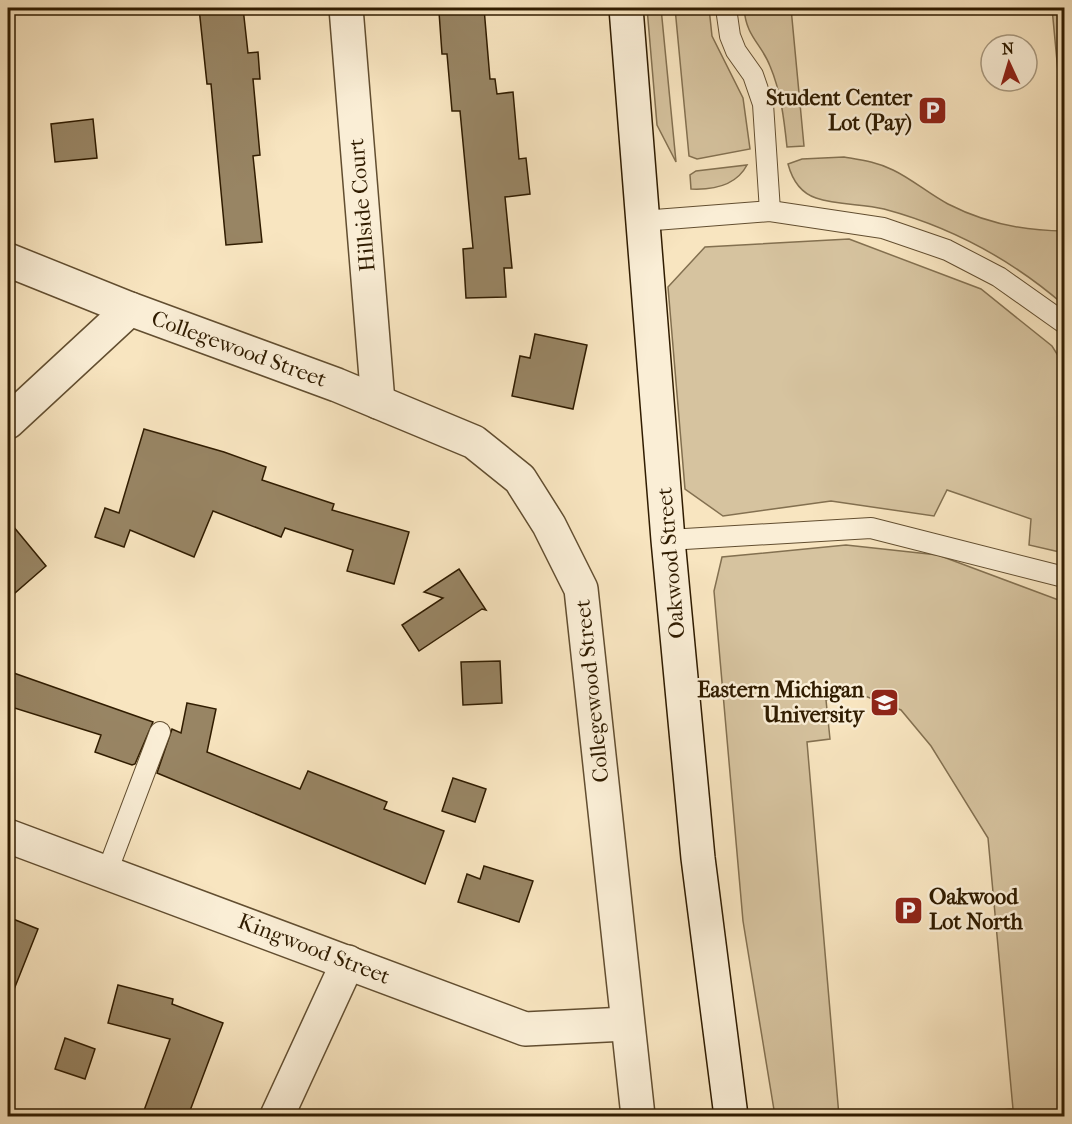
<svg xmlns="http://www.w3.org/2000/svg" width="1072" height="1124" viewBox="0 0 1072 1124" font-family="'IM FELL French Canon',serif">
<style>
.green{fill:#d6c39f;stroke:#837050;stroke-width:1.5}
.building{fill:#988564;stroke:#301c00;stroke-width:1.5}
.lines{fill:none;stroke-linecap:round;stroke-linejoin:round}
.lane-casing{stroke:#624e30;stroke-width:22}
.street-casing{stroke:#624e30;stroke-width:36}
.secondary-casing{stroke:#301c00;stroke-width:36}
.lane{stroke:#faeed6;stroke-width:20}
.street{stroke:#faeed6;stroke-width:33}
.secondary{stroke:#faeed6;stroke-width:33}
.labels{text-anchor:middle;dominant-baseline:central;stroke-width:5;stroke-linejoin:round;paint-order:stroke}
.poi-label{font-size:22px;font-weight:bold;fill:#301c00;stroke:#faeed6;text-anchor:end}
.street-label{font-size:22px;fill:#301c00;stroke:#faeed6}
</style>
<rect width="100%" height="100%" fill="#f8e5c0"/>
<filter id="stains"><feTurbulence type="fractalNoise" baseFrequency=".00333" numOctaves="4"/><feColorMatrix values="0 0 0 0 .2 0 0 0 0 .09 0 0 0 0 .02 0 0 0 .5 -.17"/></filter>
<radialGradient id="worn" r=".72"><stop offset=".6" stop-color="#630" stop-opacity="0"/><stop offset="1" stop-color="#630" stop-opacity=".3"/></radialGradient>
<g class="green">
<polygon points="647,8 661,8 676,162 657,125"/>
<polygon points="675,8 709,8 712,36 743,98 750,149 697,159 689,156"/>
<path d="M744 8H791L804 146 787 147C784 119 781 92 770 66 761 43 746 37 744 8Z"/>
<polygon points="1052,8 1064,8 1064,136"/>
<path d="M844 157C861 160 877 162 893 170 912 179 929 194 948 204 985 223 1023 231 1064 231V305C1012 260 951 227 884 209 862 204 837 205 816 198 801 193 792 179 788 164L802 159Z"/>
<path d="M747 165C736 186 713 190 691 189L690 175 696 171Z"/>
<polygon points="849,239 981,289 1052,346 1064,365 1064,553 1029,545 1031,519 947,490 934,516 831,501 723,516 685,489 668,287 705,247"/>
<polygon points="846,545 938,555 1064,602 1064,1116 926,1116 1013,1109 988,838 931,746 901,710 865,696 826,700 830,739 807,742 839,1116 775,1116 743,921 714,591 722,557"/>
</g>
<g class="building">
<polygon points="199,8 243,8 248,53 258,52 260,79 253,79 260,155 253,156 262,242 226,245 211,84 207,84"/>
<polygon points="484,8 490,79 495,79 497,94 513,92 519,159 526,158 530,194 505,197 512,268 504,268 506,297 466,298 463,249 473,248 460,111 452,111 447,54 442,54 439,12"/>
<polygon points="93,119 97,158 55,162 51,124"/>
<polygon points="535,334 587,345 573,409 512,396 520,356 530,358"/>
<polygon points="144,429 224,452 266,467 262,480 334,504 332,510 409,532 394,584 347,571 353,550 285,528 281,537 213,511 194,557 130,530 124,547 95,537 105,508 119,513"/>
<polygon points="8,520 46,566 8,599"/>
<polygon points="459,569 486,610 482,609 419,651 402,625 443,598 424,592"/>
<polygon points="500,661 502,703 463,705 461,662"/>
<polygon points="8,671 153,722 135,764 132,765 95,752 101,735 8,706"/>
<polygon points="187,703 216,709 207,752 300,789 308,771 387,802 384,809 444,831 425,884 157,773 172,729 181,733"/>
<polygon points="453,778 486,789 475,822 442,811"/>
<polygon points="484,866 533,881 519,922 458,902 467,874 480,879"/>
<polygon points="8,917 38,929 9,1002 8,1002"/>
<polygon points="118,985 173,999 172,1004 223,1023 188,1116 142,1116 170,1039 108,1023"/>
<polygon points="65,1038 95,1049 85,1079 55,1069"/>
</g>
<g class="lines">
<defs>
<g id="lane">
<polyline points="726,8 730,36 736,51 753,75 763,104 770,211"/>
<polyline points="642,221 770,211 883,228 947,250 999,277 1064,323"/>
<polyline points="668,540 871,528 1064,577"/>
<polyline points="107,872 160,732"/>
</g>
<g id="street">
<polyline points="346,8 378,402"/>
<polyline points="8,260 130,309 337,385 474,442 520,479 549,525 581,589 638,1116"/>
<polyline points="8,422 130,309"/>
<polyline points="8,836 525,1029 626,1024"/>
<polyline points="277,1116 348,962"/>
</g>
<polyline id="secondary" points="626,8 668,540 698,858 731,1116"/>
</defs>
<use href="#lane" class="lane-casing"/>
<use href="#street" class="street-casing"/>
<use href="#secondary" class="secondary-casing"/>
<use href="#lane" class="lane"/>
<use href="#street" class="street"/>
<use href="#secondary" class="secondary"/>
</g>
<defs>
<symbol id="parking-square" viewBox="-11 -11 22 22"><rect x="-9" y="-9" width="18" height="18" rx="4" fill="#8f2418" stroke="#faeed6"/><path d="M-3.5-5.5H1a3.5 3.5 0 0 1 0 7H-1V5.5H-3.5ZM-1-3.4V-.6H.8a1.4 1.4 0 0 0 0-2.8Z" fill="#fff"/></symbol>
<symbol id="university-square" viewBox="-11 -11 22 22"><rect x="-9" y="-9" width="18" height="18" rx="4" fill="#8f2418" stroke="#faeed6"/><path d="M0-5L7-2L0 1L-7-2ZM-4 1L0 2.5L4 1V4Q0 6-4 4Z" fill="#fff"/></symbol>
</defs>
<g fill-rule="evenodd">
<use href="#parking-square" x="916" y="94" width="33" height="33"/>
<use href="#university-square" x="868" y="686" width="33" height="33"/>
<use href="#parking-square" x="892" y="894" width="33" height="33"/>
</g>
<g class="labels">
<g class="poi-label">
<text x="912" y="98">Student Center<tspan x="912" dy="25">Lot (Pay)</tspan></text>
<text x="864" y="690">Eastern Michigan<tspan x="864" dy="25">University</tspan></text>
<text x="929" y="897" text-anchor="start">Oakwood<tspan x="929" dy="25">Lot North</tspan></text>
</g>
<g class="street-label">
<text transform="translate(362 205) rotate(-95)">Hillside Court</text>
<text transform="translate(239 349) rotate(20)">Collegewood Street</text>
<text transform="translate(671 563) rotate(-95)">Oakwood Street</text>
<text transform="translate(592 691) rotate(-96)">Collegewood Street</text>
<text transform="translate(314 949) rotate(21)">Kingwood Street</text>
</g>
</g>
<rect width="1072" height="1124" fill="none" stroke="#f8e5c0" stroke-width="30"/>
<rect x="9" y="9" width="1054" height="1106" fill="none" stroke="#301c00" stroke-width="3"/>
<rect x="15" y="15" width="1042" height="1094" fill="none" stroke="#301c00" stroke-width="1.5"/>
<g transform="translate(1009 63) rotate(356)"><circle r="28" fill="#faeed6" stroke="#a99a80" stroke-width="1.5"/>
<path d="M0-4.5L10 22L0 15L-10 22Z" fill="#8f2418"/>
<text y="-9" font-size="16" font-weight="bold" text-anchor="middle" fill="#301c00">N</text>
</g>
<rect width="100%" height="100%" filter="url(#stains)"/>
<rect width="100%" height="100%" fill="url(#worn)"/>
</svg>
